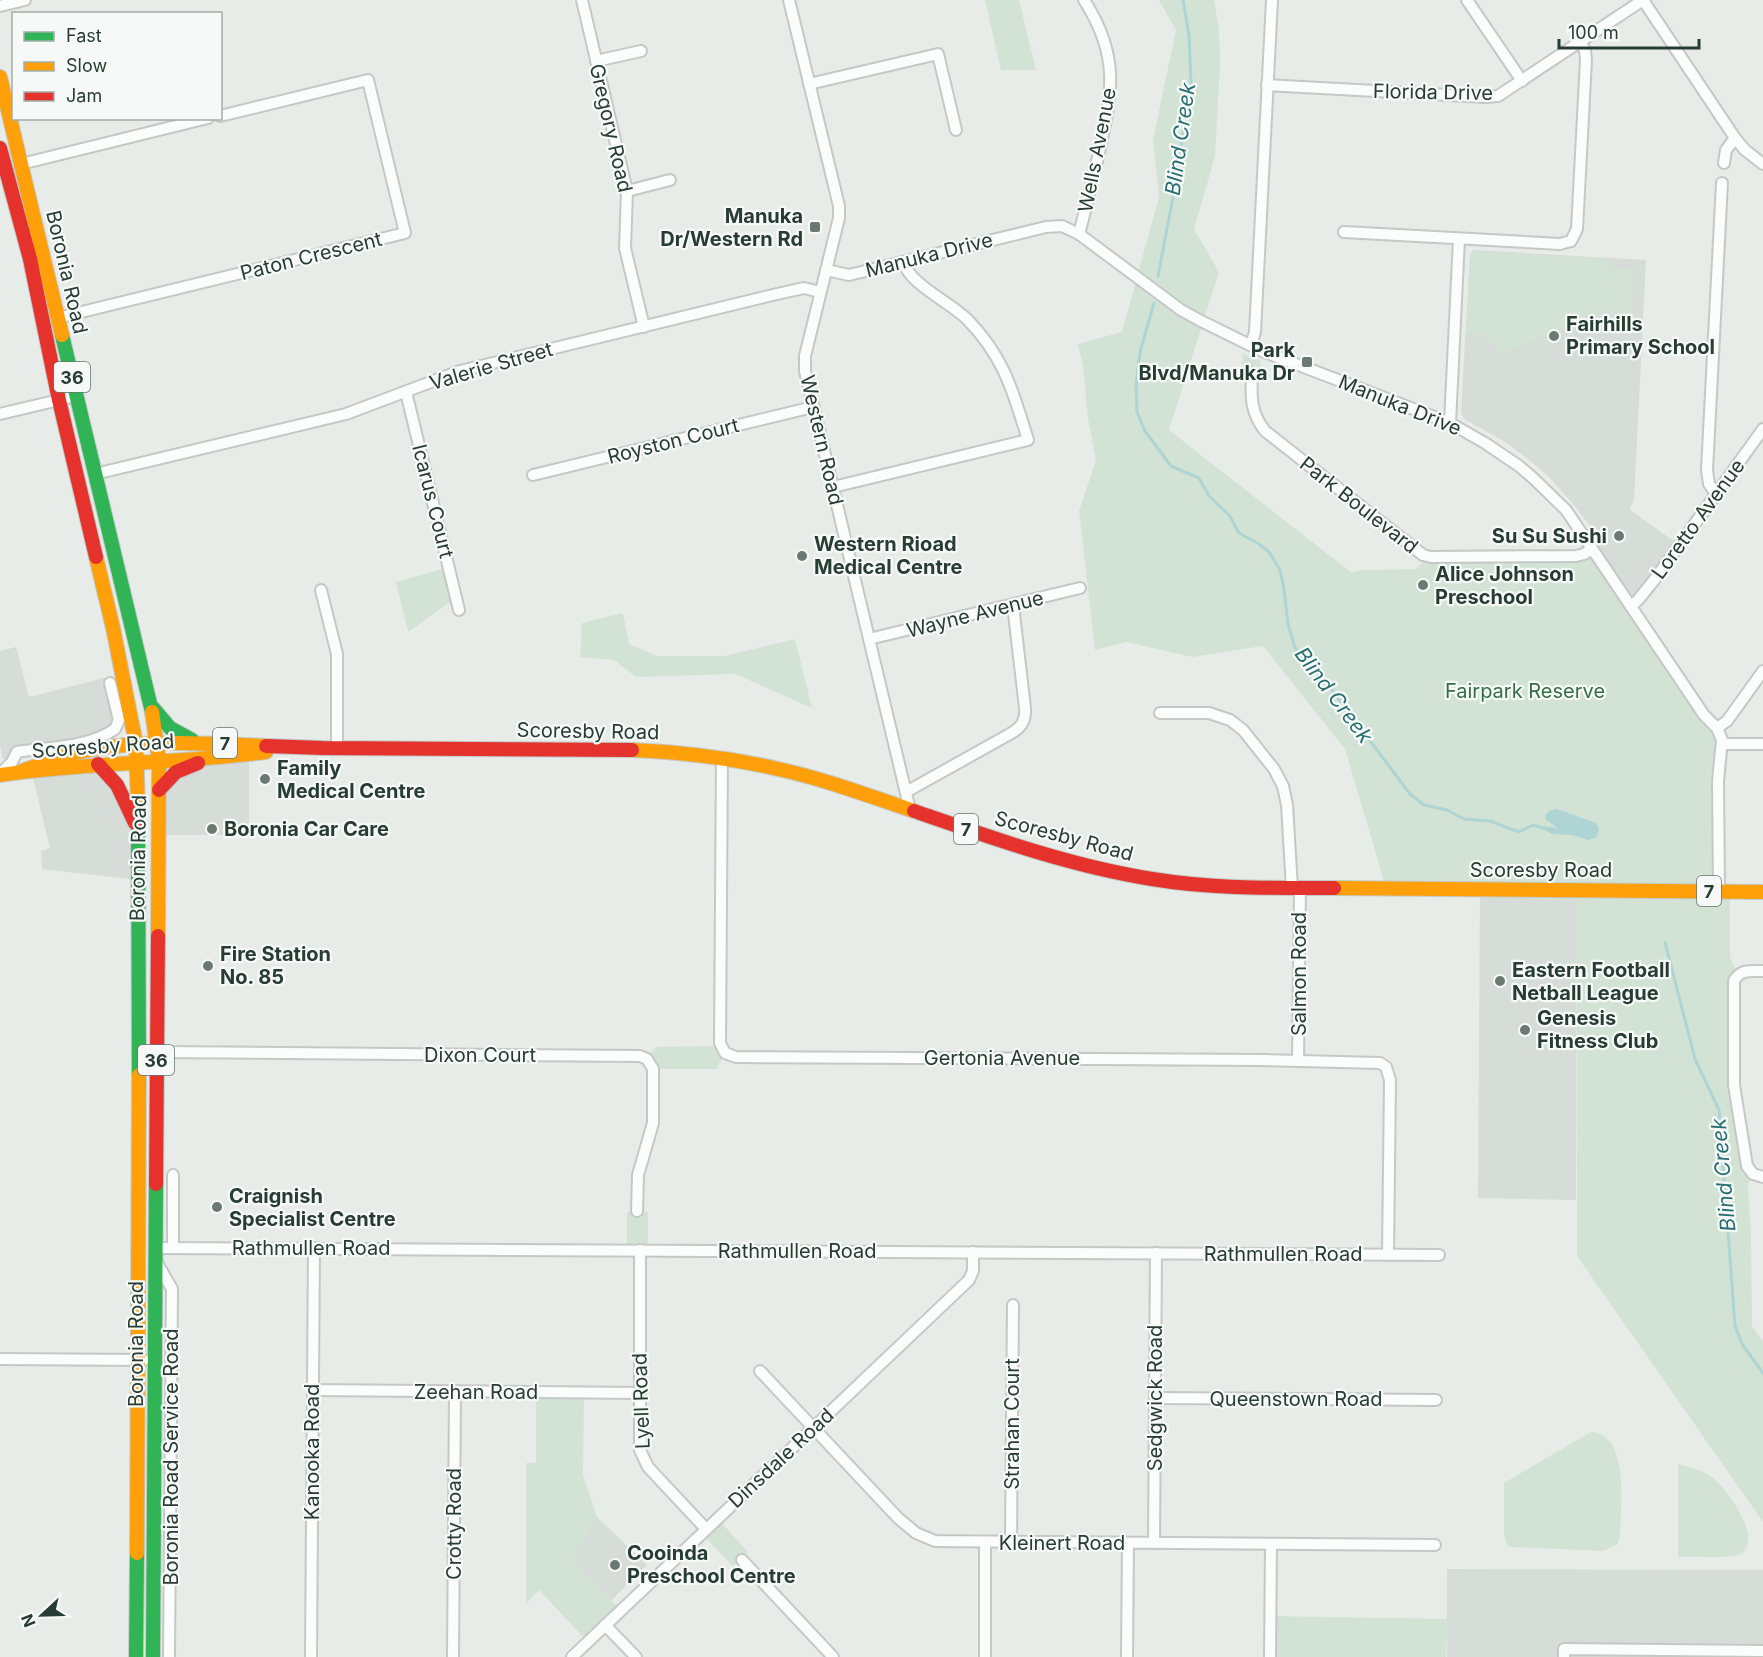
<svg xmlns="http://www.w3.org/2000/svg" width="1763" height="1657" viewBox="0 0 1763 1657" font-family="Inter,sans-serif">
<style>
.built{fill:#d6dcd8}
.green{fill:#d2e3d5}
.water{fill:#aed4d3}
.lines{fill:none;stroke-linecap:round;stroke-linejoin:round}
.stream{stroke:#aed4d3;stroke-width:3}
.street-casing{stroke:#c4c9c6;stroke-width:14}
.fast-casing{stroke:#c3cac7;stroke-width:16}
.slow-casing{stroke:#c3cac7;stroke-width:16}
.jam-casing{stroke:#c3cac7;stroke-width:16}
.street{stroke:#fbfcfc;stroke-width:10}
.fast{stroke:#30b455;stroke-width:14}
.slow{stroke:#ff9f0a;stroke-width:14}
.jam{stroke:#e5322d;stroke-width:14}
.poi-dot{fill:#6a7a73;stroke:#f6f9f7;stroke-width:2}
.labels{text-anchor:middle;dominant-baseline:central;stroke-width:4.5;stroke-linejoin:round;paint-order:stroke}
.shield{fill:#f6f9f7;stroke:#65756e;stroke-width:1.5}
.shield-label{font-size:18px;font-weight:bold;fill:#273d34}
.street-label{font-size:20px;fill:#273d34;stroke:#f6f9f7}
.poi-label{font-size:20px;font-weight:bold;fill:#273d34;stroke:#f6f9f7;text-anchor:start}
.park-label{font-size:20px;fill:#366f44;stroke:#f6f9f7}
.water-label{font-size:21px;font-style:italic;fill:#286f72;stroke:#f6f9f7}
</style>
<rect width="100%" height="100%" fill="#e7ece9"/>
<g class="built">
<polygon points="1473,250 1646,260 1634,501 1629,509 1679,545 1631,606 1592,549 1601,541 1575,506 1547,475 1523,455 1502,440 1464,419 1461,413 1470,255"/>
<polygon points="16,647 29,697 112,676 123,728 114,736 3,759 0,746 0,651"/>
<polygon points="249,754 249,835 158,835 159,790 176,772"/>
<polygon points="98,764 128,805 138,880 42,869 41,851 50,848 31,770"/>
<polygon points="1480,889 1577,889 1576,1200 1478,1198"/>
<polygon points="597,1517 647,1565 611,1601 571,1559"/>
<polygon points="1447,1569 1763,1570 1763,1657 1447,1657"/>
</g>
<g class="green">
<polygon points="985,0 1019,0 1036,70 1001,70"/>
<polygon points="1159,0 1214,0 1219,30 1220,65 1215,156 1194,229 1219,272 1169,430 1352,573 1360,570 1417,569 1427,557 1576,556 1592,549 1717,728 1719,890 1730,891 1730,957 1738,975 1734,1076 1753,1174 1748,1184 1751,1234 1752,1326 1763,1341 1763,1522 1577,1256 1577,890 1386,888 1345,749 1263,646 1192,657 1127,642 1095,650 1079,511 1096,460 1088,419 1083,367 1078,344 1122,332 1159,197 1153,140 1176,30"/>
<polygon points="1474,251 1609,259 1607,311 1601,310 1595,317 1584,322 1582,320 1570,322 1564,329 1498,354 1488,334 1466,333 1470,255"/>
<polygon points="1610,268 1634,269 1631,314 1607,313"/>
<polygon points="1243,354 1261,361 1259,373 1242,370"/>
<polygon points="449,567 456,598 408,632 396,582"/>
<polygon points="623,613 629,644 657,656 724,656 795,639 812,708 735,674 636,677 614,660 580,657 582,623"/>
<polygon points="721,1046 725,1053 717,1069 653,1069 645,1058 656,1047"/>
<rect x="627" y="1212" width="21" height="38"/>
<polygon points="536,1392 584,1392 583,1475 597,1517 571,1559 620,1610 588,1642 539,1590 526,1604 526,1463 536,1463"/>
<path d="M1591 1432C1631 1434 1620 1509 1620 1537L1618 1544 1604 1551 1511 1547 1507 1544 1504 1536V1483Z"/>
<path d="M1678 1464C1689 1467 1699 1469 1709 1475 1724 1485 1763 1535 1742 1553 1732 1560 1691 1556 1678 1557Z"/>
<polygon points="717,1518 748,1552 733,1566 701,1533"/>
<polygon points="1270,1616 1447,1619 1446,1657 1270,1657"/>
</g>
<polygon class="water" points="1557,809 1596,823 1599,829 1597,837 1588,840 1572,835 1553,834 1542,829 1542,826 1558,828 1546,820 1545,816 1549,811"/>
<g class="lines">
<g class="stream">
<polyline points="1158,276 1174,192 1191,81 1189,35 1183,0"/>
<polyline points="1154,303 1140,352 1136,385 1137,412 1145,431 1171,466 1199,478 1209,496 1229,515 1239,533 1259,544 1270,553 1280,570 1284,589 1288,624 1295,648 1306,664 1328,685 1410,794 1424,805 1447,810 1464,819 1490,821 1519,832 1533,825 1543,828"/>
<polyline points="1665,942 1695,1059 1719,1110 1735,1326 1742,1344 1763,1373"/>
</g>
<defs>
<g id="street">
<polyline points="582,0 627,191 625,248 644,327"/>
<polyline points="789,0 839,206 839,218 805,356 805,371 910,810"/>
<polyline points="1467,0 1522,81"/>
<polyline points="0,6 25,0"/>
<polyline points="596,61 641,51"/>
<polyline points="809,84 938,54 956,130"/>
<polyline points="1267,85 1486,97 1498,96 1643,0 1735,138 1745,150 1763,164"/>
<polyline points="1724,163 1726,150 1735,138"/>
<polyline points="21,164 208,118"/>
<polyline points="627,191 670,180"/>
<polyline points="1344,232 1560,244 1571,241 1577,229 1586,60 1585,50 1580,42"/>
<path d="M1079 234C1086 208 1092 182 1098 157 1112 94 1121 57 1084 0"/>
<polyline points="826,270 849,275 1046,227 1062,226 1079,234 1181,310 1199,320 1262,351 1450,423 1485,443 1519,466 1533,478 1566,510 1704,715 1717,728 1722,740 1718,781 1719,891"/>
<polyline points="57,318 405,233 368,80 220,116"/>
<polyline points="1251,345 1255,332 1272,0"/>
<path d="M1252 373C1251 396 1250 412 1265 431L1423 555 1431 557 1576 556 1584 554 1592 549"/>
<polyline points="406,392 459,610"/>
<polyline points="0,414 76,396"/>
<polyline points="1450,423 1459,239"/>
<polyline points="95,474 346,414 460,371 777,294 804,288 820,292"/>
<polyline points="533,475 813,407"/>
<path d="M833 487 1028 440C1013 391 1004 357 967 319 948 301 911 285 903 262"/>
<polyline points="1716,494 1709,484 1707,470 1722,183"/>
<polyline points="321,590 337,654 337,748"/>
<polyline points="1631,606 1638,600 1655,579 1763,429"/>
<polyline points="869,639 1080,588"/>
<polyline points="1160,713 1209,713 1230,720 1243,730 1274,769 1283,786 1287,805 1292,888"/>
<polyline points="1717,728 1727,721 1763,671"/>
<polyline points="1722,744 1763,744"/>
<polyline points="722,758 720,1043 725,1053 736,1057 1263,1060 1380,1063 1386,1067 1390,1080 1388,1255"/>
<path d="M0 774 12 762 17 752C48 747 88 748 115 729L119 720 110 683"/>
<path d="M906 792 1008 735C1020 729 1026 722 1025 708L1013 605"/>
<path d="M1763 971C1751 971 1740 969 1734 981V1085L1747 1166 1753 1174 1763 1177"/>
<polyline points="156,1052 640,1056 647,1059 653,1069 653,1123 638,1175 637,1211"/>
<polyline points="1298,1061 1300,888"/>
<polyline points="173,1175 173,1247"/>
<polyline points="156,1248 1439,1255"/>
<polyline points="640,1250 640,1450 648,1467 706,1529"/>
<polyline points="156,1261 172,1289 169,1657"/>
<polyline points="0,1359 144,1360"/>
<polyline points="760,1371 898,1518 916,1533 935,1541 1435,1545"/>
<polyline points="313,1390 639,1393"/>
<polyline points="1155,1398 1436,1400"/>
<polyline points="1011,1542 1013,1305"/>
<polyline points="1154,1543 1156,1253"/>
<polyline points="742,1560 833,1657"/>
<polyline points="605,1625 636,1657"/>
<polyline points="311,1657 314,1248"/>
<polyline points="453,1657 455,1391"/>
<polyline points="572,1657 969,1280 973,1271 973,1252"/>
<polyline points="985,1657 985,1542"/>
<polyline points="1127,1657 1128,1543"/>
<polyline points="1270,1657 1271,1544"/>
<polyline points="1564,1657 1564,1649 1763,1651"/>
</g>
<g id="fast">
<polyline points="62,335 152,712"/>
<polyline points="153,708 170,728 192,740"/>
<polyline points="138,807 139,1075"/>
<polyline points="136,1657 137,1553"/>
<polyline points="153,1657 156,1184"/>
</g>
<g id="slow">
<polyline points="0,77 62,335"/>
<polyline points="96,557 113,628 136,744 138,807"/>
<polyline points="152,712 159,760 158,936"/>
<path d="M632 750C681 752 730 758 778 769 824 779 869 796 914 811"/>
<path d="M22 771C42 764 62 755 83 751 143 739 205 743 266 746"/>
<path d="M0 775C88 762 178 764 266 752"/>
<polyline points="1334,888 1763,892"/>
<polyline points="137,1553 139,1075"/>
</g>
<g id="jam">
<polyline points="0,148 30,259 59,400 96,557"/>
<polyline points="266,746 323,748 632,750"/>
<polyline points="98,764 117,785 135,823"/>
<polyline points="159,790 176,772 198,763"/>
<path d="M914 811C992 838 1070 866 1152 879 1212 889 1274 888 1334 888"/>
<polyline points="156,1184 158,936"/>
</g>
</defs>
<use href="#street" class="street-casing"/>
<use href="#fast" class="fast-casing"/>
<use href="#slow" class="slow-casing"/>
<use href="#jam" class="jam-casing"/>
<use href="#street" class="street"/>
<use href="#fast" class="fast"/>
<use href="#slow" class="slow"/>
<use href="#jam" class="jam"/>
</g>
<g class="poi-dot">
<rect x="809" y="221" width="12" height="12" rx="3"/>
<circle cx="1554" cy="336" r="6"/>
<rect x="1301" y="356" width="12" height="12" rx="3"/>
<circle cx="1619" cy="536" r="6"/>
<circle cx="802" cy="556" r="6"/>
<circle cx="1423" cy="585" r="6"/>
<circle cx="265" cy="779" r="6"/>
<circle cx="212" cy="829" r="6"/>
<circle cx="208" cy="966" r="6"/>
<circle cx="1500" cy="981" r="6"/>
<circle cx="1525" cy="1030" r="6"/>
<circle cx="217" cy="1207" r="6"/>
<circle cx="615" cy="1565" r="6"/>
</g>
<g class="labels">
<g class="shield">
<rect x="54" y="362" width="36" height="30" rx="4.5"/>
<rect x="213" y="728" width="24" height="30" rx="4.5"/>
<rect x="954" y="814" width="24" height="30" rx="4.5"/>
<rect x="1697" y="876" width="24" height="30" rx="4.5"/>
<rect x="138" y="1045" width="36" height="30" rx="4.5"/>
</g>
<g class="shield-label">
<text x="72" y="377">36</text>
<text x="225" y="743">7</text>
<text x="966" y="829">7</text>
<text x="1709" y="891">7</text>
<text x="156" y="1060">36</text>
</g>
<g class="street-label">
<text transform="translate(1433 92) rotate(1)">Florida Drive</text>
<text transform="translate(611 128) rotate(77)">Gregory Road</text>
<text transform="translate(1097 150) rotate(-79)">Wells Avenue</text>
<text transform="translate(929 255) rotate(-14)">Manuka Drive</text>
<text transform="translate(311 256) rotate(-14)">Paton Crescent</text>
<text transform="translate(67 272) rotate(77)">Boronia Road</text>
<text transform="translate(491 366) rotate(-16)">Valerie Street</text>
<text transform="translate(1400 405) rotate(22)">Manuka Drive</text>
<text transform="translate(822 440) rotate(77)">Western Road</text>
<text transform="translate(673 441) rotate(-14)">Royston Court</text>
<text transform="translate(433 501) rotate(76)">Icarus Court</text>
<text transform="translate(1359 505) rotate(38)">Park Boulevard</text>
<text transform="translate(1698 519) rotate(-54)">Loretto Avenue</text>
<text transform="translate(975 614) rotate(-14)">Wayne Avenue</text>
<text transform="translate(588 731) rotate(1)">Scoresby Road</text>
<text transform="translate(103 746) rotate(-4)">Scoresby Road</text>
<text transform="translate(1064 836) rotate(15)">Scoresby Road</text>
<text transform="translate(138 858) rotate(-89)">Boronia Road</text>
<text x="1541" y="870">Scoresby Road</text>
<text transform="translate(1299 974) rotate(-90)">Salmon Road</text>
<text x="480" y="1055">Dixon Court</text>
<text x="1002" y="1058">Gertonia Avenue</text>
<text x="311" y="1248">Rathmullen Road</text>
<text x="797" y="1251">Rathmullen Road</text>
<text x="1283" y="1254">Rathmullen Road</text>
<text transform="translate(136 1344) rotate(-90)">Boronia Road</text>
<text x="476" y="1392">Zeehan Road</text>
<text transform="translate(1155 1398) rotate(-90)">Sedgwick Road</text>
<text x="1296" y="1399">Queenstown Road</text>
<text transform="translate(641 1401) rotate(-92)">Lyell Road</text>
<text transform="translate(1012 1424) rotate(-90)">Strahan Court</text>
<text transform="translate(312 1452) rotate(-90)">Kanooka Road</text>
<text transform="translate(171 1457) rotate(-90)">Boronia Road Service Road</text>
<text transform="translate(781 1458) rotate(-43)">Dinsdale Road</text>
<text transform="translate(454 1524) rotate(-90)">Crotty Road</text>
<text x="1062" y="1543">Kleinert Road</text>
</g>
<g class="poi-label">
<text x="803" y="216" text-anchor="end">Manuka<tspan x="803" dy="23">Dr/Western Rd</tspan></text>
<text x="1566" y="324">Fairhills<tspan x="1566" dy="23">Primary School</tspan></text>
<text x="1295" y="350" text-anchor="end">Park<tspan x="1295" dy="23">Blvd/Manuka Dr</tspan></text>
<text x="1607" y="536" text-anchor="end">Su Su Sushi</text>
<text x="814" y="544">Western Rioad<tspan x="814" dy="23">Medical Centre</tspan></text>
<text x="1435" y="574">Alice Johnson<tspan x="1435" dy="23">Preschool</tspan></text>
<text x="277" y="768">Family<tspan x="277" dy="23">Medical Centre</tspan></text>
<text x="224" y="829">Boronia Car Care</text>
<text x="220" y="954">Fire Station<tspan x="220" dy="23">No. 85</tspan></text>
<text x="1512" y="970">Eastern Football<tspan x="1512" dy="23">Netball League</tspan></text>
<text x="1537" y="1018">Genesis<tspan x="1537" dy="23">Fitness Club</tspan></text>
<text x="229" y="1196">Craignish<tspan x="229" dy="23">Specialist Centre</tspan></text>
<text x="627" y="1553">Cooinda<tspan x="627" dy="23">Preschool Centre</tspan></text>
</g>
<g class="park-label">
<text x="1525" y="691">Fairpark Reserve</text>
</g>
<g class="water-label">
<text transform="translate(1180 139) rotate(-82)">Blind Creek</text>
<text transform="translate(1334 695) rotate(53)">Blind Creek</text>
<text transform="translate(1723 1175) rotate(-95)">Blind Creek</text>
</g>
</g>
<rect x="12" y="12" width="210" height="108" fill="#f6f9f7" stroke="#a3aea9" stroke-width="1.5"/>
<rect x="24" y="32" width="30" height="9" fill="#30b455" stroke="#a3aea9" stroke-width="1.5"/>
<text x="66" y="42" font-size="18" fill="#273d34">Fast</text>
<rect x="24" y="62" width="30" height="9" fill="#ff9f0a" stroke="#a3aea9" stroke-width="1.5"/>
<text x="66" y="72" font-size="18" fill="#273d34">Slow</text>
<rect x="24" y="92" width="30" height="9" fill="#e5322d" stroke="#a3aea9" stroke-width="1.5"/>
<text x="66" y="102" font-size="18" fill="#273d34">Jam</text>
<g transform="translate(42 1615) rotate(248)" stroke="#f6f9f7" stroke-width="4.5" paint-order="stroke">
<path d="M0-4.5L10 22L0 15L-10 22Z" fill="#273d34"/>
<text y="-9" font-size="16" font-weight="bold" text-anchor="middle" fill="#273d34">N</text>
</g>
<path d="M1559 39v9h140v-9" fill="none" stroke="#273d34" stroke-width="3"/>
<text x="1568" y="39" font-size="18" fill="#273d34" stroke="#f6f9f7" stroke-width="4.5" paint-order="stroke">100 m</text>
</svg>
